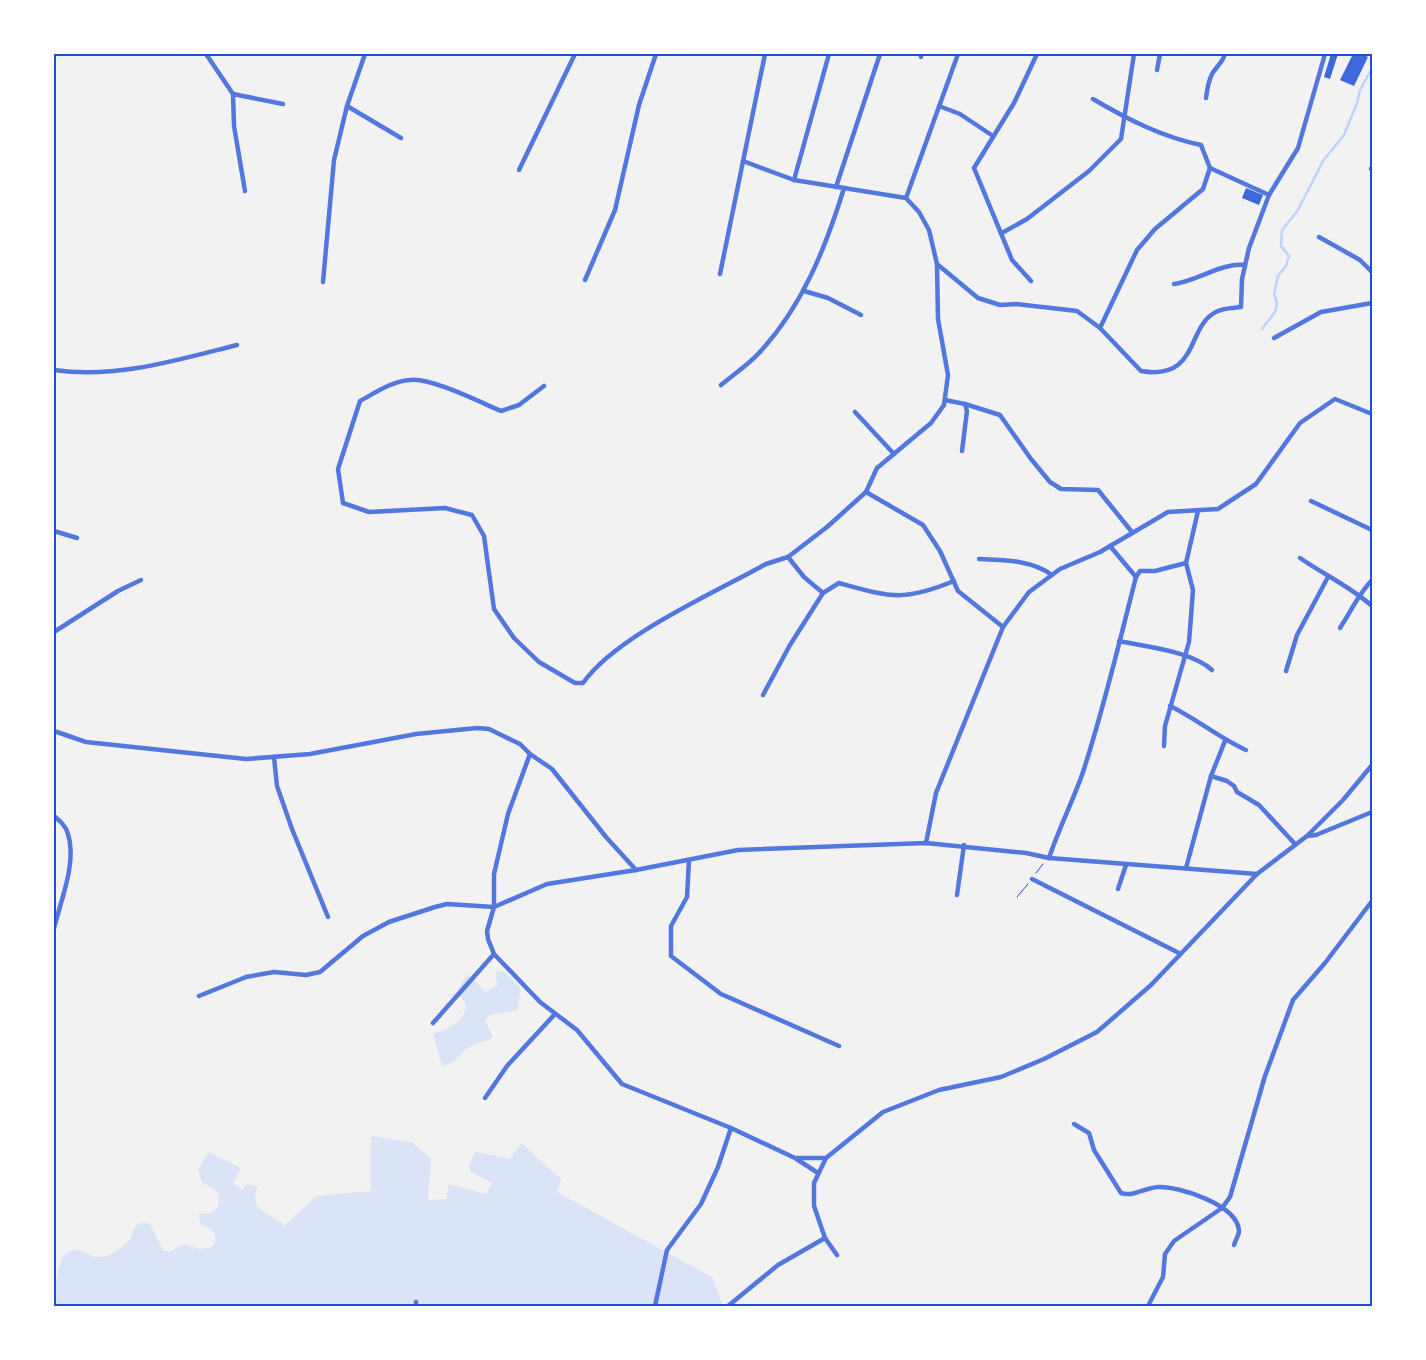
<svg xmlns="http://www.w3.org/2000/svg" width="1426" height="1360" viewBox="0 0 1426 1360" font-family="'Exo 2',sans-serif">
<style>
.green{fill:#dbe4f7}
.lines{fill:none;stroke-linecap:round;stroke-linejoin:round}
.stream{stroke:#bfd3fe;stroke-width:2.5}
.building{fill:#3d67dc}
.path{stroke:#1d4ed8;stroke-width:1}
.minor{stroke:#5277de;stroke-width:4.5}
.neatline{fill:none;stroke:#1d4ed8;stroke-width:2}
</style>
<rect width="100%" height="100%" fill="#f2f2f2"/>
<g class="green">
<path d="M496 971 505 972 521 988 517 1010 490 1015 485 1021 493 1037C486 1043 478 1041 471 1046 460 1053 456 1063 442 1066L433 1034C450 1028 465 1023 466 1003L460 997 446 995 456 993 467 974 486 992 497 985Z"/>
<path d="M371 1136 412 1142 431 1159 428 1200 446 1199 449 1184 486 1194 492 1183 470 1171 469 1165 475 1152 510 1159 521 1143 561 1179 557 1192 712 1277 723 1306H54V1293L61 1258 72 1250 84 1251C99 1265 119 1252 131 1238 133 1227 138 1220 150 1224L163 1250 169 1252 185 1244 200 1249 212 1247C220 1234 212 1228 200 1224L199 1213 209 1214 218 1207 219 1193 202 1182 198 1171 208 1152 241 1168 233 1184 242 1190 247 1184 257 1186 255 1196 257 1207 285 1225 316 1196 371 1191Z"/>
</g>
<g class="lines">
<polyline class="stream" points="1262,329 1275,312 1277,303 1274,294 1278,276 1286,266 1289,256 1281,246 1282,230 1298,210 1323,161 1344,135 1357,103 1360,90 1372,68"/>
</g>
<g class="building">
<polygon points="1331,54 1338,54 1330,79 1324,77"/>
<polygon points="1353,54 1362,54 1368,57 1354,86 1340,80"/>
<polygon points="1246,188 1263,195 1259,205 1242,198"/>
</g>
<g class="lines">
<g class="path">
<polyline points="1036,873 1043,864"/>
<polyline points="1017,897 1028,884"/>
</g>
<g class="minor">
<polyline points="206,54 233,94"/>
<polyline points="921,57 921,54"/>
<polyline points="1157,70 1160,54"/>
<path d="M1206 98C1207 90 1208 82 1212 74 1216 67 1223 62 1225 54"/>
<path d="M1093 99C1127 119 1162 137 1201 145L1210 168 1203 189 1155 229 1137 250 1100 328"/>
<polyline points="347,106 401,138"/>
<polyline points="939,106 960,114 993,136"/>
<polyline points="1210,168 1269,195"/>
<polyline points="1371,169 1372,167"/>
<polyline points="519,170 575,54"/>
<polyline points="794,180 829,54"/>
<polyline points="836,187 880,54"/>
<polyline points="245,191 234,126 233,94 283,104"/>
<polyline points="906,198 958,54"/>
<polyline points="1002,233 1027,219 1089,171 1121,139 1134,54"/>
<polyline points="1319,237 1360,260 1372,272"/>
<path d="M937 264 978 298 1000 305 1016 304 1077 311 1100 328 1141 371C1201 381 1185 325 1218 311 1224 308 1234 308 1241 307L1242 279 1249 248 1269 195 1298 148 1325 54"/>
<polyline points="720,274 765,54"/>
<polyline points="585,280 615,210 639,105 656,54"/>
<polyline points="1031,281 1012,260 974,168 1014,103 1037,54"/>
<polyline points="323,282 334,160 347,106 365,54"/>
<path d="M1174 284C1197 281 1223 262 1245 265"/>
<polyline points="804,291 828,298 861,315"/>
<polyline points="1274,338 1321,312 1372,303"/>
<path d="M54 370C116 379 177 360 237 345"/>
<path d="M721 385C734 374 748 365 759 353 802 307 826 247 844 188L794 180 743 161"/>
<path d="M544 386 519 405 501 411C480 402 430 377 410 380 392 381 375 393 360 401L338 469 343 503 369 512 445 508 472 515 484 536 494 609 514 638 539 662 575 683H583C616 636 714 593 766 564L788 557 827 527 866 492 877 468 931 423 944 405 948 375 938 319 937 264 929 230 919 212 906 198 844 188"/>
<polyline points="945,400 965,404 967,411 962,451"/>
<polyline points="965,404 1000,415 1031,459 1050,482 1061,489 1098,490 1132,532"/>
<polyline points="855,412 894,454"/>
<polyline points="866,492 923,525 940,551 958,591 1003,627"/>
<polyline points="1311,501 1372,530"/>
<polyline points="54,531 77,538"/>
<polyline points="788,557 804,577 823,593"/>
<path d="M1300 558C1323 574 1351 587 1372 606"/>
<path d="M979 559C1004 560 1032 560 1052 575"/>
<polyline points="1136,577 1140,571 1155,571 1186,563"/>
<path d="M1340 628C1352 610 1357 596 1372 580"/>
<polyline points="54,632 118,591 141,580"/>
<path d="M1119 641C1146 647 1192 651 1212 670"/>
<polyline points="1286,671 1297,635 1328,577"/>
<path d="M763 695 790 645 823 593 839 583C890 597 903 602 954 581"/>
<path d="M1170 706C1197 719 1219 738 1246 750"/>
<polyline points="54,731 86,742 246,759 310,754 416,734 477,728 489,729 520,744 530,754 552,769 606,837 636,870"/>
<polyline points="1164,746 1165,726 1189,642 1193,590 1186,563 1198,511"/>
<polyline points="530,754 508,814 494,874 494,907 487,931 488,939 494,954 540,1002 577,1030 622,1084 731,1128 795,1158 818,1173"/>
<polyline points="274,757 277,786 292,829 328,917"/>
<polyline points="1211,776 1227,781 1234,786 1237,792 1259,805 1295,844"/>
<path d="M54 816C60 821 66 826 68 834 77 862 61 900 54 928"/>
<polyline points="1307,836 1316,835 1372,812"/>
<polyline points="926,843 936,793 1003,627 1029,592 1060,569 1100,552 1168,512 1218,509 1256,484 1300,423 1335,399 1372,414"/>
<path d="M1049 858C1059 828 1073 801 1083 772 1104 708 1119 643 1136 577L1110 546"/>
<polyline points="689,860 687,897 671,926 671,956 721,994 839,1046"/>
<polyline points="1186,868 1211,776 1225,741"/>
<polyline points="1032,879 1179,953"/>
<polyline points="1118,889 1126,865"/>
<polyline points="957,895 964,845"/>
<polyline points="199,996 246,977 274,972 306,975 320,972 363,936 389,922 435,907 447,904 494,907 547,884 636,870 738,850 926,843 1026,853 1049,858 1257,874 1307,836 1343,800 1372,765"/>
<polyline points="433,1023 494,954"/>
<polyline points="485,1098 507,1066 555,1014"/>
<path d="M1074 1124 1089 1133 1094 1150 1121 1193C1134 1197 1144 1188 1158 1187 1179 1186 1238 1205 1239 1231 1239 1235 1235 1241 1234 1245"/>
<polyline points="796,1158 826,1158"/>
<polyline points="837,1255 825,1238 814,1206 814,1183 826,1158 883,1112 939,1090 1001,1077 1044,1059 1097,1032 1151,985 1257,874"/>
<polyline points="416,1306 416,1302"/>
<polyline points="655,1306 667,1250 701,1204 718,1167 731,1128"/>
<polyline points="728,1306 778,1265 825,1238"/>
<polyline points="1148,1306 1163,1277 1165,1254 1174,1241 1222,1208 1230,1197 1265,1076 1293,1000 1325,963 1372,901"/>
</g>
</g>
<rect width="1426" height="1360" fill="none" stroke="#ffffff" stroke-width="110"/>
<rect x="55" y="55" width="1316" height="1250" class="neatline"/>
</svg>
